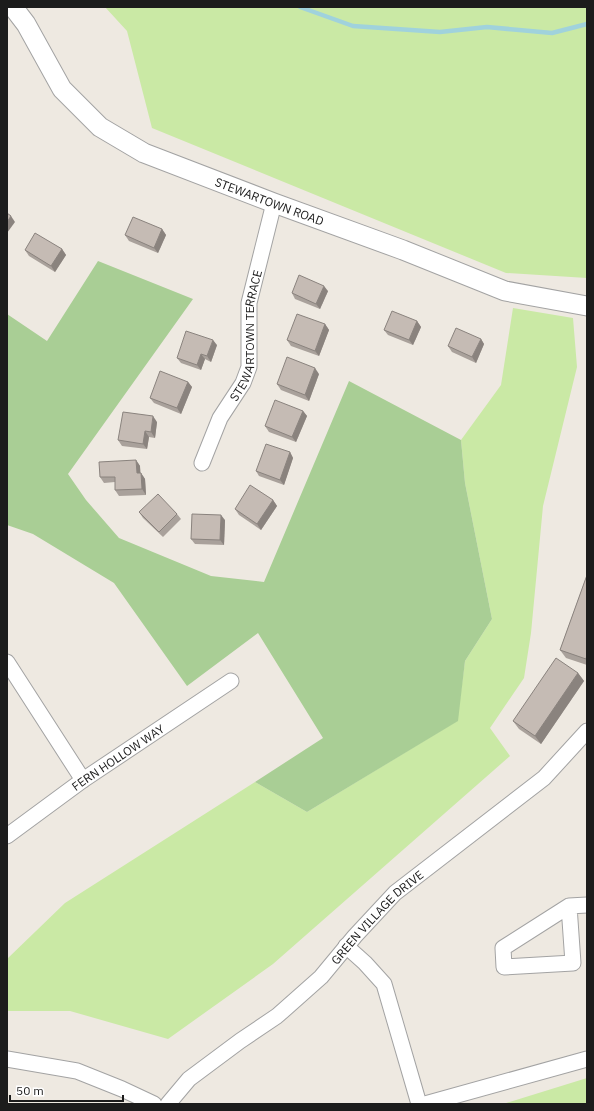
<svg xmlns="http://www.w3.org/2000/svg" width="594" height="1111" viewBox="0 0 594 1111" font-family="'IBM Plex Sans',sans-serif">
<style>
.grass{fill:#cae9a5}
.forest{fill:#a9ce95}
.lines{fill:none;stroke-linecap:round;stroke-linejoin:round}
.stream{stroke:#a0d2dc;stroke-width:4.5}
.minor-casing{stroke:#a3a3a3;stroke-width:17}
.tertiary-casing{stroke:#a3a3a3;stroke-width:21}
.minor{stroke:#fff;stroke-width:15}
.tertiary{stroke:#fff;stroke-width:19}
.wall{fill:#a9a19b}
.shaded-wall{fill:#8a837e}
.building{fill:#c5bbb4;stroke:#8a837e}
.labels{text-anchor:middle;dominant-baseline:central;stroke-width:4;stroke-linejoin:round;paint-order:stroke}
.street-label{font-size:12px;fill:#1c1c1c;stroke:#fff}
</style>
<rect width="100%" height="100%" fill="#eee9e1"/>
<g class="grass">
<polygon points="105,7 587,7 587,278 506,273 152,128 127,31"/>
<polygon points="513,308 573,318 577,367 543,506 531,633 524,678 490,728 510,756 273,964 168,1039 70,1011 7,1011 7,959 65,903 255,782 307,812 457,721 465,661 492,619 465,483 461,440 501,385"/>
<polygon points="587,1078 587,1104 503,1104"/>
</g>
<polygon class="forest" points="98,261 193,299 68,474 86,500 119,538 211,576 264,582 349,381 461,440 465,483 492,619 465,661 458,721 307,812 255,782 323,738 258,633 187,686 114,583 33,534 7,525 7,314 47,341"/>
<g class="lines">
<polyline class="stream" points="300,7 353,26 440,32 487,27 552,33 587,24"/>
<defs>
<g id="minor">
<path id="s1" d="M202 463 220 418 243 383 249 367V303L274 203"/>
<polyline points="7,662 83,780"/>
<path id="s2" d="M7 836 83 780 231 681"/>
<polyline points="569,906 573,963 504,967 503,948 569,906 587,905"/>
<polyline points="346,946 365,963 384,984 419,1104"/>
<polyline points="7,1059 77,1071 122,1089 154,1104"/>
<path id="s3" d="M168 1104 189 1079 240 1041 277 1016 321 977 355 936 395 893 544 778 587 731"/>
<polyline points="425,1104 587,1059"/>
</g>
<g id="tertiary">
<path id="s4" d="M13 7 26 24 62 89 100 127 144 153 274 203 403 250 505 291 587 306"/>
</g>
</defs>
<use href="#minor" class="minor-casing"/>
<use href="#tertiary" class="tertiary-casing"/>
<use href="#minor" class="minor"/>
<use href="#tertiary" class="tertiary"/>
</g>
<g class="wall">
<polygon points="162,229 166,235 158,253 129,241 125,235"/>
<polygon points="62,249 66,255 55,272 29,256 25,250"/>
<polygon points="328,291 320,309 295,299 292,293"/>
<polygon points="417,321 421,327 413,345 388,335 384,330"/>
<polygon points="325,324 329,330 319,356 291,346 287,340"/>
<polygon points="481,339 484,344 476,363 452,352 448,346"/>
<polygon points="217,345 211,362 205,359 201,370 181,363 177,358"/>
<polygon points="319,374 309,401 281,390 277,384"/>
<polygon points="188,382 192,387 181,414 154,403 150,398"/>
<polygon points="303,411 307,416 296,442 269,432 265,426"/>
<polygon points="157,422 155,438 149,437 147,449 122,446 118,440"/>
<polygon points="290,452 293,458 284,485 259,476 256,471"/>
<polygon points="136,460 140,466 140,473 141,473 145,479 146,495 119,496 115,490 115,482 104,483 100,477"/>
<polygon points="273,500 277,506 261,530 239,515 235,509"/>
<polygon points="139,512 177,514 181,519 163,537 143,518"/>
<polygon points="225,520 224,545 195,544 191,539"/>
<polygon points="587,575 587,665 566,658 560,650"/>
<polygon points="578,673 584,681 541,744 519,729 513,721"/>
</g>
<g class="shaded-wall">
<polygon points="11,216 15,222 7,233 7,222"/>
<polygon points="162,229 166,235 158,253 154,248"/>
<polygon points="62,249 66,255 55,272 51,266"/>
<polygon points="324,286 328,291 320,309 316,304"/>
<polygon points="417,321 421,327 413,345 409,340"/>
<polygon points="325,324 329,330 319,356 315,351"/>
<polygon points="481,339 484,344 476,363 472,357"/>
<polygon points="213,340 217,345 211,362 207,356"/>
<polygon points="201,354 205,359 201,370 197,365"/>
<polygon points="315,368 319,374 309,401 305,395"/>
<polygon points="188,382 192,387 181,414 177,408"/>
<polygon points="303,411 307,416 296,442 292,437"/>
<polygon points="153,416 157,422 155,438 151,432"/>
<polygon points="145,431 149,437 147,449 143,444"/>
<polygon points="290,452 293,458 284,485 280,480"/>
<polygon points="136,460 140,466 141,479 137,473"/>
<polygon points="141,473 145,479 146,495 142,489"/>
<polygon points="273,500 277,506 261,530 257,524"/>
<polygon points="221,515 225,520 224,545 220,540"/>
<polygon points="578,673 584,681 541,744 535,736"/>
</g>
<g class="building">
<polygon points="7,213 11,216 7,222"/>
<polygon points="133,217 162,229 154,248 125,235"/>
<polygon points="35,233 62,249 51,266 25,250"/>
<polygon points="299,275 324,286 316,304 292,293"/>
<polygon points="392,311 417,321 409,340 384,330"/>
<polygon points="297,314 325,324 315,351 287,340"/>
<polygon points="456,328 481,339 472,357 448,346"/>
<polygon points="186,331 213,340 207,356 201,354 197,365 177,358"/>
<polygon points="287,357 315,368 305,395 277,384"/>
<polygon points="160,371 188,382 177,408 150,398"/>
<polygon points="275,400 303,411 292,437 265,426"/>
<polygon points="123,412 153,416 151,432 145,431 143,444 118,440"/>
<polygon points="266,444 290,452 280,480 256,471"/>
<polygon points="136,460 137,473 141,473 142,489 115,490 115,477 100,477 99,462"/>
<polygon points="250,485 273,500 257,524 235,509"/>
<polygon points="158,494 177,514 159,532 139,512"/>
<polygon points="192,514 221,515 220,540 191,539"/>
<polygon points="587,575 587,655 586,659 560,650"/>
<polygon points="556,658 578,673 535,736 513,721"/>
</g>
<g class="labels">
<g class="street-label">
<text stroke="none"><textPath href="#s4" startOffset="335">STEWARTOWN ROAD</textPath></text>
<text stroke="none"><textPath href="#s1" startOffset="138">STEWARTOWN TERRACE</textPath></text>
<text stroke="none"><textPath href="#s2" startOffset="136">FERN HOLLOW WAY</textPath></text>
<text stroke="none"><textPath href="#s3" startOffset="282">GREEN VILLAGE DRIVE</textPath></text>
</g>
</g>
<rect width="594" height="1111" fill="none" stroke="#1c1c1c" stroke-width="16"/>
<path d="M10 1095v6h113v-6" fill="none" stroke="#1c1c1c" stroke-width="2"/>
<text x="16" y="1095" font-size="12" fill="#1c1c1c" stroke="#ffffff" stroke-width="3" paint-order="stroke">50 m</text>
</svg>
